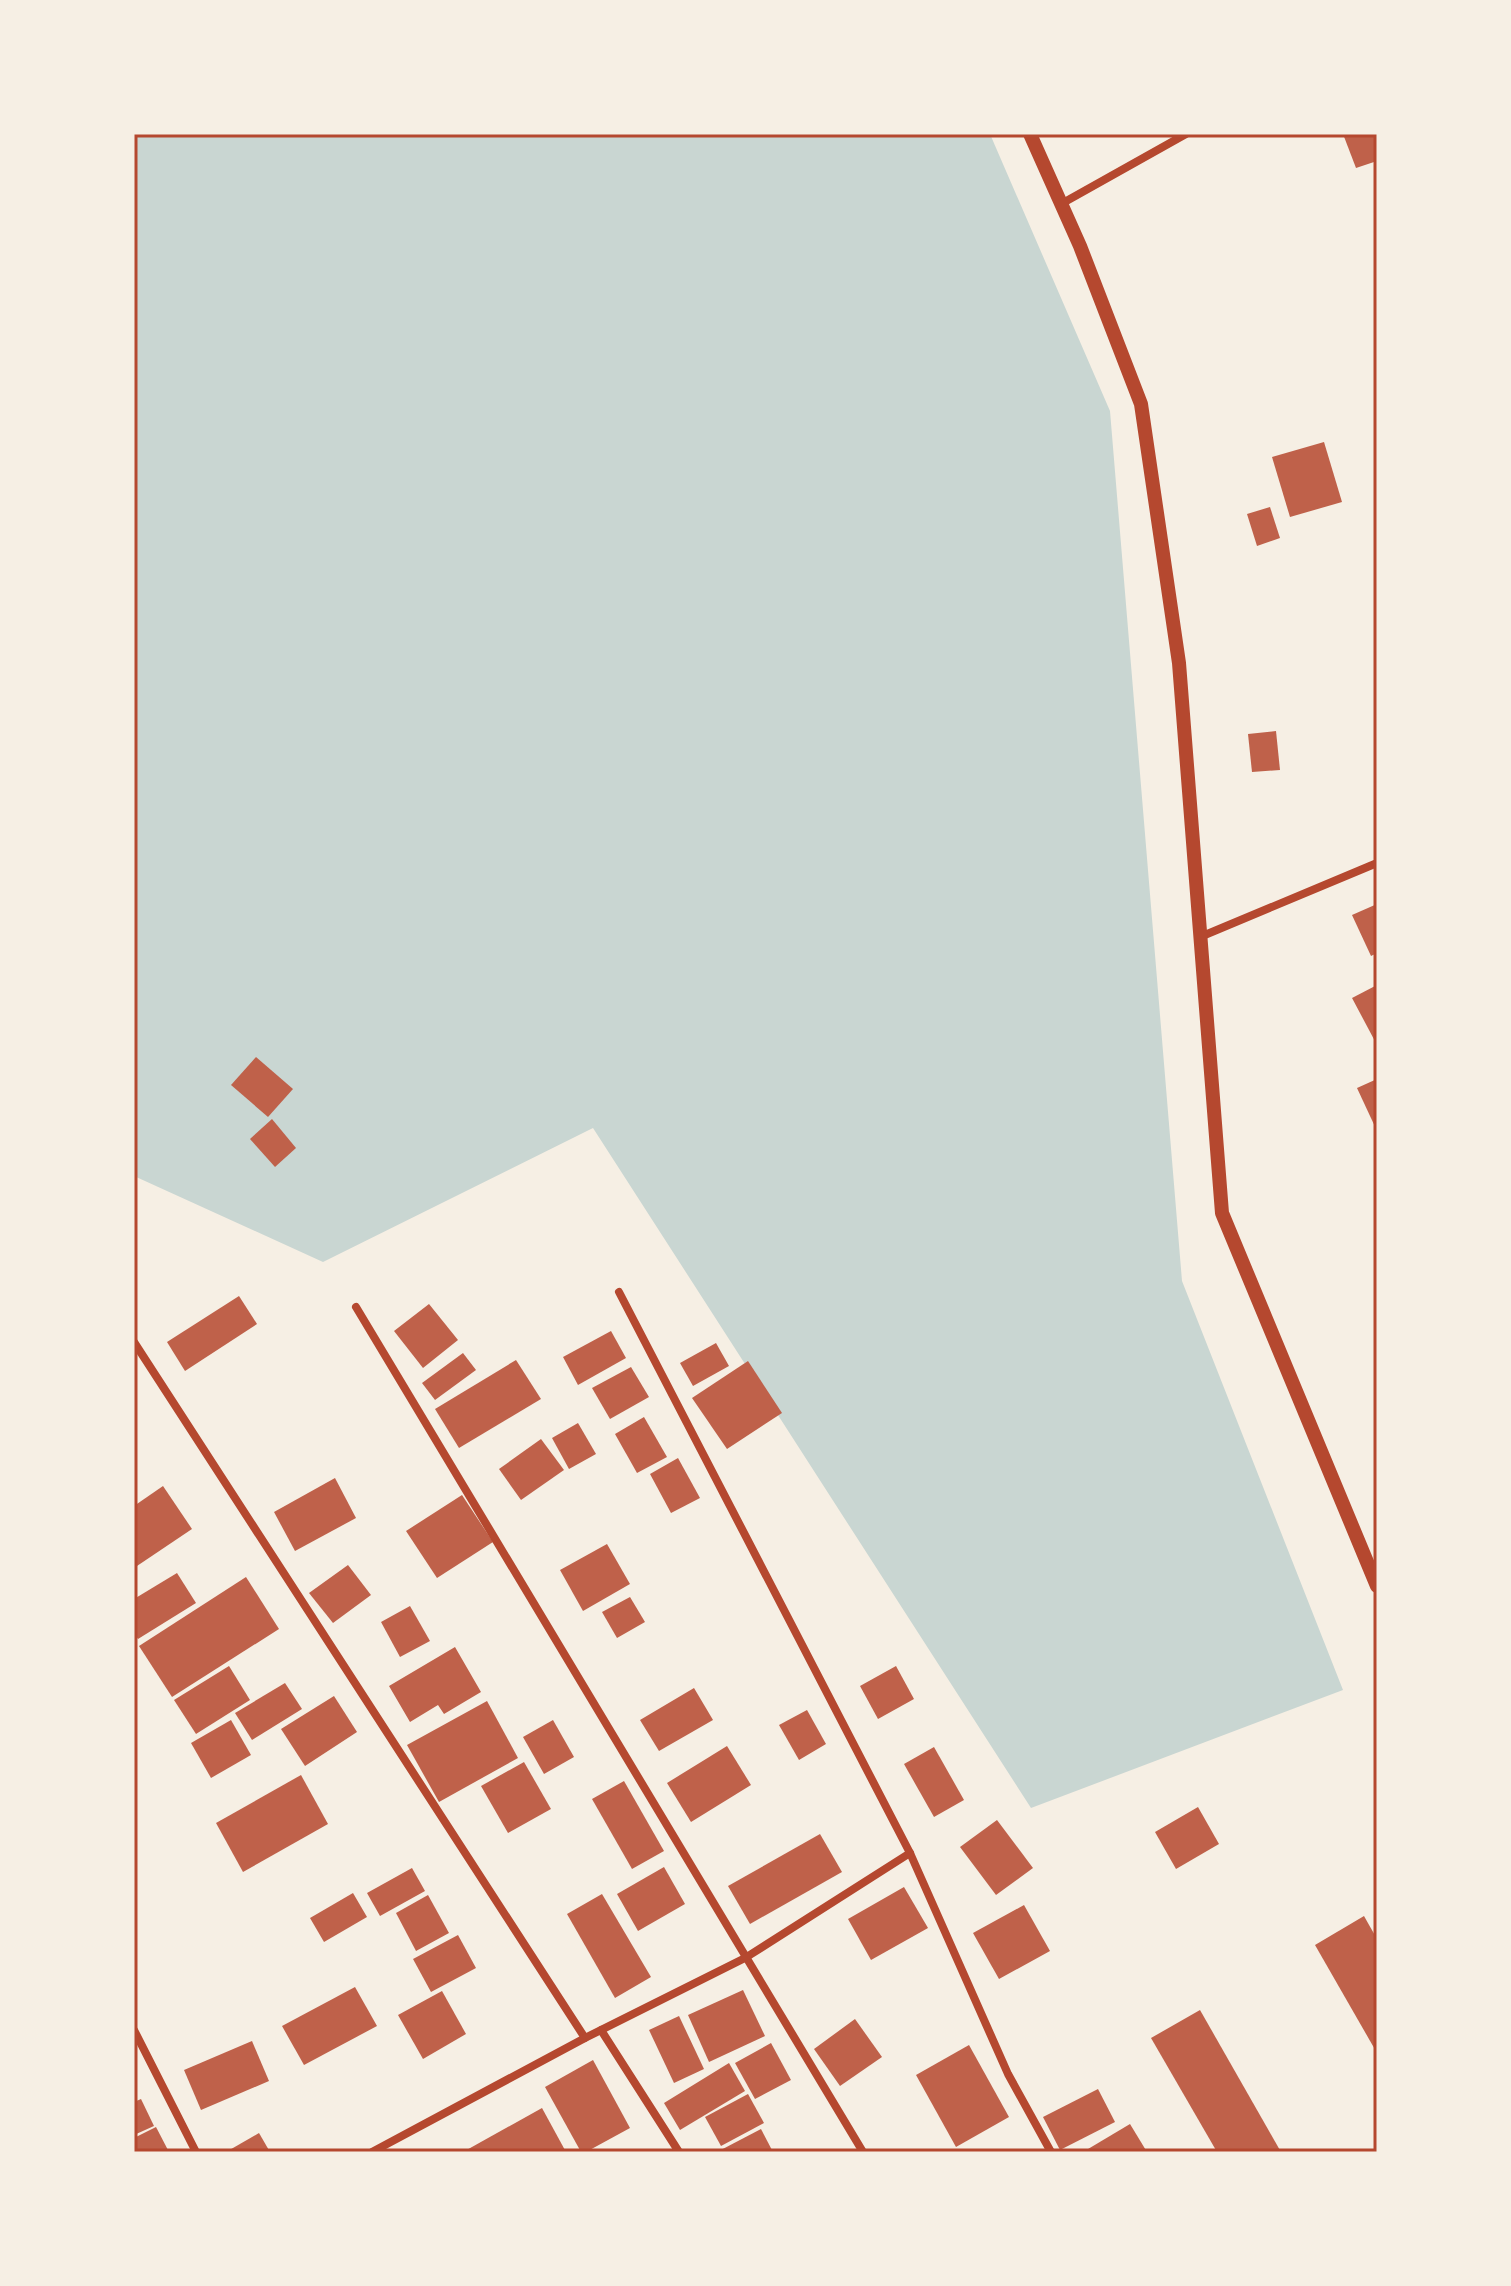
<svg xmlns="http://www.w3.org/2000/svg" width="1511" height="2286" viewBox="0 0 1511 2286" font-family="Helvetica,sans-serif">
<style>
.water{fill:#c9d6d2}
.building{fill:#bf614a}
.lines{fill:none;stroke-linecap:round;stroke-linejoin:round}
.minor{stroke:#b5482f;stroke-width:8}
.tertiary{stroke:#b5482f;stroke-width:14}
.neatline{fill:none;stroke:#b5482f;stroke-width:3}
</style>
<rect width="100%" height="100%" fill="#f6efe4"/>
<polygon class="water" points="134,134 990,134 1110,411 1182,1281 1343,1690 1031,1808 593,1128 323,1262 134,1176"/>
<g class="building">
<polygon points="1343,134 1377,134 1377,161 1356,168"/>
<polygon points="1324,442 1342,502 1290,517 1272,457"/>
<polygon points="1270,507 1280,538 1257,546 1247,514"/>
<polygon points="1276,731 1280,770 1252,772 1248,734"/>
<polygon points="1377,904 1377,953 1371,956 1352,915"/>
<polygon points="1377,985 1377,1045 1352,998"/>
<polygon points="256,1057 293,1089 268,1117 231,1085"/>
<polygon points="1377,1079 1377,1131 1357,1088"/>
<polygon points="272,1119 296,1148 275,1167 250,1139"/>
<polygon points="239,1296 257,1324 185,1371 167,1342"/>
<polygon points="429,1304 458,1340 423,1368 394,1331"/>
<polygon points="611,1331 626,1358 578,1385 563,1357"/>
<polygon points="716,1343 729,1366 693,1386 680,1363"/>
<polygon points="463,1353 476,1370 435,1400 422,1383"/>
<polygon points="516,1360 541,1399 459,1448 435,1409"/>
<polygon points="748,1361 782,1413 727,1449 692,1398"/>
<polygon points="631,1367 649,1397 610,1419 592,1388"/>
<polygon points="644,1417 667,1457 637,1473 615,1434"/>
<polygon points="578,1423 596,1454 569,1469 552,1438"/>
<polygon points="541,1439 564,1470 521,1500 499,1469"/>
<polygon points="678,1458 700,1498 671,1513 650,1474"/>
<polygon points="335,1478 356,1518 295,1551 274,1512"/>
<polygon points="163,1486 192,1529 134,1568 134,1506"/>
<polygon points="462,1495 493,1542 437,1578 406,1531"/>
<polygon points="607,1544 630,1584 583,1611 560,1570"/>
<polygon points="348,1565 371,1595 333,1623 309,1593"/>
<polygon points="177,1573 196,1603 138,1639 134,1633 134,1599"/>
<polygon points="246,1577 279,1629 172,1697 139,1646"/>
<polygon points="630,1597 645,1622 617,1638 602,1612"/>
<polygon points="410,1606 430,1641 400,1657 381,1622"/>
<polygon points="455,1647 481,1692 444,1714 438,1705 410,1722 389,1686"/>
<polygon points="229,1666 250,1700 196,1734 174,1700"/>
<polygon points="896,1666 914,1699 878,1719 860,1686"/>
<polygon points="285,1683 302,1709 252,1740 235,1713"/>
<polygon points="694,1688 713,1720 659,1751 640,1720"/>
<polygon points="334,1696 357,1732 305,1766 281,1729"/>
<polygon points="487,1701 518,1758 439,1802 407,1745"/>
<polygon points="807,1710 826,1744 799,1760 779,1725"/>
<polygon points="231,1720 251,1755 211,1778 191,1743"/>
<polygon points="553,1720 574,1757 544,1774 523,1737"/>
<polygon points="727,1746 751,1785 691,1822 667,1783"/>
<polygon points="934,1747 964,1800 934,1817 904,1764"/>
<polygon points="524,1762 551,1809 508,1833 481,1786"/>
<polygon points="301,1775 328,1824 243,1872 216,1823"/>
<polygon points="624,1781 664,1851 632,1869 592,1799"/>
<polygon points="1198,1807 1219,1844 1176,1869 1155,1832"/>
<polygon points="997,1820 1033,1868 996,1895 960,1847"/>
<polygon points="820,1834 842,1872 750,1924 728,1886"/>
<polygon points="664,1867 685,1904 638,1931 617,1894"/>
<polygon points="412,1868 425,1891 380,1916 367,1893"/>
<polygon points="904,1887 928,1928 871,1960 848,1919"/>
<polygon points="353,1893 367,1917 324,1942 310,1918"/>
<polygon points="602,1894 651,1977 615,1998 567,1914"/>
<polygon points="428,1895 449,1933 416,1951 396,1913"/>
<polygon points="1024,1905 1050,1951 999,1979 973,1933"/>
<polygon points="1364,1916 1377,1939 1377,2053 1315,1945"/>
<polygon points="458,1935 476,1968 431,1992 413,1959"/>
<polygon points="355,1987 377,2026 304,2065 282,2026"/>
<polygon points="743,1990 765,2036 709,2062 688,2015"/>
<polygon points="442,1991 466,2034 423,2059 398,2015"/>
<polygon points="1200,2010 1281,2152 1217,2152 1151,2038"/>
<polygon points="679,2016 704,2069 674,2083 649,2030"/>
<polygon points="855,2019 882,2057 840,2086 814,2049"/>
<polygon points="252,2041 269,2081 201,2110 184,2070"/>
<polygon points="771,2043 791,2080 755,2099 735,2063"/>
<polygon points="969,2045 1009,2117 956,2147 916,2075"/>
<polygon points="593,2060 630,2128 586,2152 581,2152 545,2087"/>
<polygon points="729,2063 745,2091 680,2130 664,2103"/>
<polygon points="1098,2089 1115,2122 1060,2150 1043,2117"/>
<polygon points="748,2094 764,2123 721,2146 705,2117"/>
<polygon points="141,2099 154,2126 134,2135 134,2102"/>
<polygon points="542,2108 566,2152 463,2152"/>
<polygon points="1130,2124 1147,2152 1083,2152"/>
<polygon points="156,2127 169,2152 134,2152 134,2138"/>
<polygon points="761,2129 773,2152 717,2152"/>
<polygon points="259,2133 270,2152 226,2152"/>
</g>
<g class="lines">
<g class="minor">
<polyline points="1061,204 1186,134"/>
<polyline points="1200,937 1377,863"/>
<polyline points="619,1292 910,1853 1008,2074 1051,2152"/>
<polyline points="356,1307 863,2152"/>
<polyline points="134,1342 585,2038"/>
<polyline points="134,2030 196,2152"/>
<polyline points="601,2030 679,2152"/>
<polyline points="372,2152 585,2038 745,1958 910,1853"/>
</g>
<polyline class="tertiary" points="1030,134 1080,246 1141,404 1179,663 1222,1213 1377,1586"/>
</g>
<rect width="1511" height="2286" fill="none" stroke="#f6efe4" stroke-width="272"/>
<rect x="136" y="136" width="1239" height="2014" class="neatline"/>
</svg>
